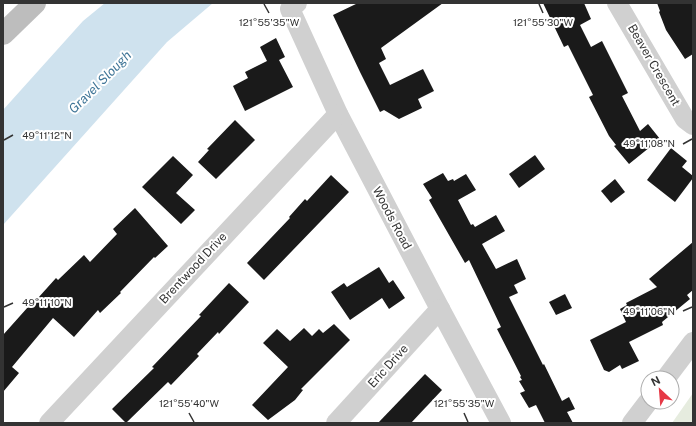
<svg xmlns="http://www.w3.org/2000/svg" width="696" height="426" viewBox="0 0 696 426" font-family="'Public Sans',sans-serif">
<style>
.green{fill:#e6ecdf}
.water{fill:#cfe2ee}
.building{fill:#1a1a1a}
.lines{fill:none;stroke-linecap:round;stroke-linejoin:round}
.street{stroke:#d0d0d0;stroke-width:20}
.secondary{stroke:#bdbdbd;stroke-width:22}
.ticks{fill:none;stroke:#333;stroke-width:1.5}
.labels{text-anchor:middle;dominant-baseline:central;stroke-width:4;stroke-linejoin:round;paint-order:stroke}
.street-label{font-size:12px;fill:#333;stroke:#fff}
.water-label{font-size:13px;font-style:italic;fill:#3f7597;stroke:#fff}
.ticks-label{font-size:10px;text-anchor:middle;fill:#333;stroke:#fff;stroke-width:4;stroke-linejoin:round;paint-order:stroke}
</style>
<rect width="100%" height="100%" fill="#fff"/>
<polygon class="green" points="693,393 693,423 672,423"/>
<polygon class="water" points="105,3 213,3 167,42 3,225 3,110 83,21"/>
<g class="building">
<polygon points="358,3 443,3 381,48 386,59 379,63 390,85 423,69 434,91 418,99 422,108 399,119 384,110 380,112 360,72 333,15"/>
<polygon points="543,3 584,3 591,19 580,25 591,47 602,41 628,93 622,96 640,131 648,124 660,139 629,164 614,146 616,145 609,136 589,97 593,95 568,45 564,47"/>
<polygon points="657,3 693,3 693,54 685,59 666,30 659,12 660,11"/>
<polygon points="276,38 285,57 279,60 293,87 245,111 233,86 248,78 245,72 267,61 260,47"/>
<polygon points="235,120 255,140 216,179 198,162 209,150 207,149"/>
<polygon points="671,148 687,161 682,167 693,176 693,178 675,202 647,180"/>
<polygon points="535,155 545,169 519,188 509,174"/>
<polygon points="173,156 193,175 176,193 195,210 181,224 142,187"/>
<polygon points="443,173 448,181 453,179 454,181 466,174 476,190 458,200 471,225 473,224 475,227 496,215 505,231 482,244 496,269 517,259 526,279 514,285 518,293 509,297 543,365 544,364 562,401 569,397 575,409 567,412 573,423 545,423 536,405 529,408 520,393 525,391 519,381 522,380 520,377 521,376 497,329 501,327 469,260 465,263 429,200 432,198 423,184"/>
<polygon points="331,175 349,192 264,280 247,263 290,218 289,217 305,199 307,201"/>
<polygon points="615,179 625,192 611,203 601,191"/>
<polygon points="135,208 168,246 155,258 154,257 120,292 121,293 100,313 98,310 74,337 53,318 12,367 19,373 3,392 3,335 28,307 29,308 56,278 58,280 84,255 90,262 117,234 113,229"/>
<polygon points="693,242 693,290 687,295 690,299 662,322 663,325 629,342 639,361 622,369 620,365 609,372 604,370 590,340 626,322 620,309 627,305 626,303 657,287 649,279"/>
<polygon points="379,267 389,283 393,280 405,298 389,309 382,298 350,320 331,292 344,283 347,287"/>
<polygon points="229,283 249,302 219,334 218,332 197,354 199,356 171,385 168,382 126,423 112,409 154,368 152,367 201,316 199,315"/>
<polygon points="565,294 572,308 556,315 549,302"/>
<polygon points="334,324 350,340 301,389 303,390 295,400 268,420 252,405 288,367 263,343 277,329 290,341 304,328 312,336 319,329 323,333"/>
<polygon points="425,374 442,390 411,423 378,423"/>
</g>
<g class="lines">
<g class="street">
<polyline points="297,3 290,9 338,114 440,309 501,423"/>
<polyline points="617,3 685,119 693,125"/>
<polyline points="666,378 693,342"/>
<polyline points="49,423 338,114"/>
<polyline points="336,423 440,309"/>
<polyline points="632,423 648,402"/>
</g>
<polyline class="secondary" points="3,34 35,3"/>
</g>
<path class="ticks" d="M264 4 269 13M539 4 543 13M4 140 13 135M683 144 692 139M4 307 13 303M683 311 692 307M189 413 194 422M464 413 468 422"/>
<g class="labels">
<g class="street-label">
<text transform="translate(654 65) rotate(60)">Beaver Crescent</text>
<text transform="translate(392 218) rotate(62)">Woods Road</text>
<text transform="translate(193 268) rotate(-47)">Brentwood Drive</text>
<text transform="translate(388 366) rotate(-48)">Eric Drive</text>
</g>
<g class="water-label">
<text transform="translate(100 82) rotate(-45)">Gravel Slough</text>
</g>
</g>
<g class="ticks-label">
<text x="543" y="26">121°55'30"W</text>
<text x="269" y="26">121°55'35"W</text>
<text x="47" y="139">49°11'12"N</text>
<text x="649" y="147">49°11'08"N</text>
<text x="47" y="306">49°11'10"N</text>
<text x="649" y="315">49°11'06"N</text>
<text x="189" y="407">121°55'40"W</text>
<text x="464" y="407">121°55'35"W</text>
</g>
<rect width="696" height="426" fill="none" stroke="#333333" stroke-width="8"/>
<g transform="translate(660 390) rotate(334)"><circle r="19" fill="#ffffff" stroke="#adadad"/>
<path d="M0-3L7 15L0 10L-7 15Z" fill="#e63946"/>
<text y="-6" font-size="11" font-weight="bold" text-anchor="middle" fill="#333333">N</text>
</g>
</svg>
